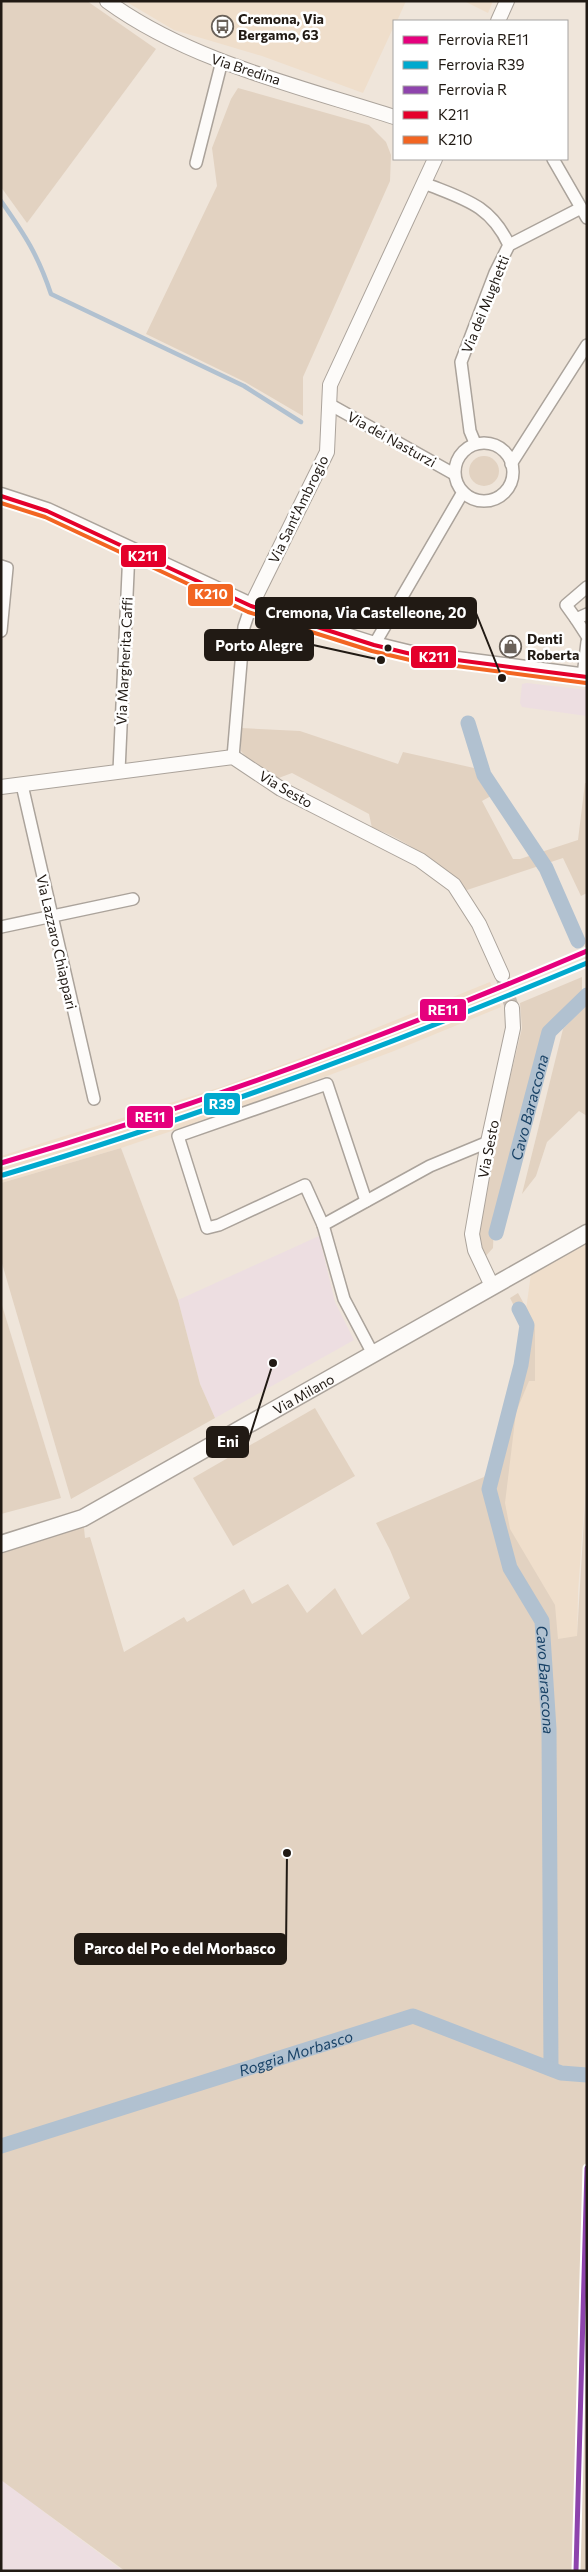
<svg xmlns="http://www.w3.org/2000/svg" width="588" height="2572" viewBox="0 0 588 2572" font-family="Commissioner,sans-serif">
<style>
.commercial{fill:#eddee1}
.built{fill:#efdecb}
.green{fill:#e2d2c1}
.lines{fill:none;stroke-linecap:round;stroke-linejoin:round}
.stream{stroke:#b1c1d0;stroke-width:4.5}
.canal{stroke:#b1c1d0;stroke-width:15}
.tertiary-tunnel{stroke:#c6bcb2;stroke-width:14;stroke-dasharray:14 7;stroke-linecap:butt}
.minor-casing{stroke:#aba39b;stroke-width:14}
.tertiary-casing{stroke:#aba39b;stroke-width:16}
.secondary-casing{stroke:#aba39b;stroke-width:19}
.minor{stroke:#fdfbf9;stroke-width:11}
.tertiary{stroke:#fdfbf9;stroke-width:14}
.secondary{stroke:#fdfbf9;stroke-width:16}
.bus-1-casing{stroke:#fff;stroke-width:8}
.bus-2-casing{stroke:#fff;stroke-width:8}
.bus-1{stroke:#e4002b;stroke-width:4}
.bus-2{stroke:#f26522;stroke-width:4}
.rail-1-casing{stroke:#fff;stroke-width:9}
.rail-2-casing{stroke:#fff;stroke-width:9}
.rail-3-casing{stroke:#fff;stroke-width:9}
.rail-1{stroke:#e5007d;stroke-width:5}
.rail-2{stroke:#00a9ce;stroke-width:5}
.rail-3{stroke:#8e44ad;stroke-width:5}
.bus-dot{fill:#211a14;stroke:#fff;stroke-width:2}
.labels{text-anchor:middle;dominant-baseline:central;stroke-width:5;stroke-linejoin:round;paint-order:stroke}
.poi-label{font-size:14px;font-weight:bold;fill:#211a14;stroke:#fff;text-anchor:start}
.street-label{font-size:14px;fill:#211a14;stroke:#fff}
.water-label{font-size:15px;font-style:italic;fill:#194266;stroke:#fff}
.leader{fill:none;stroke:#211a14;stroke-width:2}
.callout-dot{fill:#211a14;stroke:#fff;stroke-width:2}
.callout{fill:#211a14;stroke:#211a14;stroke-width:2}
.callout-label{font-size:15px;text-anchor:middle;font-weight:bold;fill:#fff}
.line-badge{stroke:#fff;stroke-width:2}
.badge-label{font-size:14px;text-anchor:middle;font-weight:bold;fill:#fff}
</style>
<rect width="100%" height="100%" fill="#efe5da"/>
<g class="commercial">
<polygon points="527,683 587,690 587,716 522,707 520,703 522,684"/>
<polygon points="319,1236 335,1302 354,1340 215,1418 200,1384 178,1300"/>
<polygon points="1,2476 44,2512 123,2571 1,2571"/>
</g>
<g class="built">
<polygon points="125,1 406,1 397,21 394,21 394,26 363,93 262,56 174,30"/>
<polygon points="464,1 493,1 488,13"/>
<polygon points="490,982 501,1007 394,1051 252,1104 121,1148 1,1183 1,1156 221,1087 309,1055"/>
<polygon points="587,1230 587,1469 578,1592 575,1765 493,1500 509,1433 533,1259"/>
</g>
<g class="green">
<polygon points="1,1 87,1 156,49 27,223 1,187"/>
<polygon points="238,88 369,125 386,142 391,155 390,181 303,377 303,416 245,382 146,334 217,186 212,148 231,99"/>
<circle cx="484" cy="471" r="15"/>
<path d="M241 728 300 731 398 764 403 752 474 768 479 781 491 796 482 801 513 859H520L578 840 585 783H587V893L581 896 563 858 467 890C438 866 408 839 372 828L369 814 292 773 276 779 249 760 241 751Z"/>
<polygon points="582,977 582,993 542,1033 494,1221 493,1248 483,1259 477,1231 494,1145 522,1028 520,1003"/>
<polygon points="587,1004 587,1116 579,1111 547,1142 536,1176 522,1194 563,1029"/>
<polygon points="121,1148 178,1300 200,1384 215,1418 71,1499 1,1260 1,1183"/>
<polygon points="518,1293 533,1320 535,1329 535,1381 529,1381 516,1412 505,1503 510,1529 555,1605 558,1639 577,1636 587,1469 587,2571 125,2571 1,2480 1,1545 83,1518 85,1538 90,1537 124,1652 184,1617 187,1622 244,1589 252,1604 288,1584 307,1613 335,1588 362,1635 410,1598 390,1550 376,1523 484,1477 494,1459 525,1328 510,1298"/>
<polygon points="1,1302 61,1498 1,1514"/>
<polygon points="315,1408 355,1476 233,1546 193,1478"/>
</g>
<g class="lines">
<path class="stream" d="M1 201C25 235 38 255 51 294L244 386 301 422"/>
<g class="canal">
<polyline points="468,723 484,775 546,868 578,941"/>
<path id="s1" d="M496 1233 549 1032 587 995"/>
<path id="s2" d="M519 1309 527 1325 521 1365 489 1489 510 1568 542 1621 549 1729 551 2069"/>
<path id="s3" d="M1 2146 413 2016 561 2073 587 2075"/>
</g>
<polyline class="tertiary-tunnel" points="502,975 512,1008"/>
<defs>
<g id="minor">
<polyline points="553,159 587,218"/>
<polyline points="196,163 222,61"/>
<path d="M424 183C463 199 490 204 509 245"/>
<polyline points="329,404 454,474"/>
<circle cx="484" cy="472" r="29"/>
<polyline points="475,443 470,431 461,362 495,273 509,245 581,208"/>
<polyline points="511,464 587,345"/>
<polyline points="1,566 7,568 1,631"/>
<polyline points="587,587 566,605 576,619 587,614"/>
<polyline points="576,619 587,636"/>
<polyline points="374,645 463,492"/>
<polyline points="583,676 587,642"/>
<polyline points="233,757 244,627 251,606"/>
<polyline points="119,771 129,551"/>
<polyline points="22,785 94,1099"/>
<polyline points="1,927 133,899"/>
<polyline points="366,1201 327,1084 178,1136 207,1228 219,1225 305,1185 323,1225 344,1299 373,1354"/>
<polyline points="323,1225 430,1166 488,1142"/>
</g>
<g id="tertiary">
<path d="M107 1C189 61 298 86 394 117"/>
<polyline points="498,21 507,1"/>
<polyline points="251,606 327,452 330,385 435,159"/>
<polyline points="1,787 233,757 281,789 420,860 454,885 479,924 502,975"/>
<polyline points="492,1286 475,1250 472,1234 488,1142 513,1028 512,1008"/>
</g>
<g id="secondary">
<polyline points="1,496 47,511 251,606 374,645 411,654 587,677"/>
<path id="s4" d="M1 1544 83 1518 587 1233"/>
</g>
</defs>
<use href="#minor" class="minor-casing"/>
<use href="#tertiary" class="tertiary-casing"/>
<use href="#secondary" class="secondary-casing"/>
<use href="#minor" class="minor"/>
<use href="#tertiary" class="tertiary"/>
<use href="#secondary" class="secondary"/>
<defs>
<polyline id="bus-1" points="1,496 47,511 251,606 374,645 411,654 587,677"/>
<polyline id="bus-2" points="1,503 45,517 248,612 372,651 410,660 586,683"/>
</defs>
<use href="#bus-1" class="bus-1-casing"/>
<use href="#bus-2" class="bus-2-casing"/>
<use href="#bus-1" class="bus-1"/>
<use href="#bus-2" class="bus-2"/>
<defs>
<path id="rail-1" d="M1 1163C201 1105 395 1033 587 951"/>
<path id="rail-2" d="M3 1175C202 1116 395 1043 587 963"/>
<polyline id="rail-3" points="576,2571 587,2168"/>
</defs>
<use href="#rail-1" class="rail-1-casing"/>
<use href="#rail-2" class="rail-2-casing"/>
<use href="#rail-3" class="rail-3-casing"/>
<use href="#rail-1" class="rail-1"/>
<use href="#rail-2" class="rail-2"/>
<use href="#rail-3" class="rail-3"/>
</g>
<defs>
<symbol id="bus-ring" viewBox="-11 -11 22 22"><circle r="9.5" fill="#fff" stroke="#696159" stroke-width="1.5"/><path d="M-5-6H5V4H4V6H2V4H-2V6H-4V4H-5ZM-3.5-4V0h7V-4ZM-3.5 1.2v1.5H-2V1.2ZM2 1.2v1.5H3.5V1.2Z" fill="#696159"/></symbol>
<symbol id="shop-ring" viewBox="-11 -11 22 22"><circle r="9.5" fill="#fff" stroke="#696159" stroke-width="1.5"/><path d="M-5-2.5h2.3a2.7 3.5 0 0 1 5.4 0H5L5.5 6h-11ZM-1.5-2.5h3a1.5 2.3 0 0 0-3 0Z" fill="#696159"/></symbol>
</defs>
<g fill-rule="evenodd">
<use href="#bus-ring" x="210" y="14" width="25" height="25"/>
<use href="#shop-ring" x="498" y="634" width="25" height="25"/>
</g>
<circle class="bus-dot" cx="388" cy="648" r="4.5"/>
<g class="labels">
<g class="poi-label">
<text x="238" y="18">Cremona, Via<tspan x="238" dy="16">Bergamo, 63</tspan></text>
<text x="527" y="638">Denti<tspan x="527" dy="16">Roberta</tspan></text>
</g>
<g class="street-label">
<text transform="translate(246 69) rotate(18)">Via Bredina</text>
<text transform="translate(485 304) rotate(-68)">Via dei Mughetti</text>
<text transform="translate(392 439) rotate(29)">Via dei Nasturzi</text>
<text transform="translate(298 509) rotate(-64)">Via Sant'Ambrogio</text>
<text transform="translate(124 661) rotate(-87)">Via Margherita Caffi</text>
<text transform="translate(286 789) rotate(30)">Via Sesto</text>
<text transform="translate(57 942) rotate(77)">Via Lazzaro Chiappari</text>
<text transform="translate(488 1149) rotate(-79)">Via Sesto</text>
<text stroke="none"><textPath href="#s4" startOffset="339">Via Milano</textPath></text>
</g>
<g class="water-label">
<text stroke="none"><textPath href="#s1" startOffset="130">Cavo Baraccona</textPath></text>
<text stroke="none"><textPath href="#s2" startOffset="389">Cavo Baraccona</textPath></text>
<text stroke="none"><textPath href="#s3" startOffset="309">Roggia Morbasco</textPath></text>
</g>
</g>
<path class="leader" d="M502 678L476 613M381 660L313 645M273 1363L248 1442M287 1853L286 1949"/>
<g class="callout-dot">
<circle cx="502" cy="678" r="5"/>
<circle cx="381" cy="660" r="5"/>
<circle cx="273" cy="1363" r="5"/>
<circle cx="287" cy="1853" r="5"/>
</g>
<g class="callout">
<rect x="256" y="598" width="220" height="30" rx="5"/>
<rect x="205" y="630" width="108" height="30" rx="5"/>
<rect x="207" y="1427" width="41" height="30" rx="5"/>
<rect x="75" y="1934" width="211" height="30" rx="5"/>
</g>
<g class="callout-label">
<text x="366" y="618">Cremona, Via Castelleone, 20</text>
<text x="259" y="651">Porto Alegre</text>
<text x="228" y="1447">Eni</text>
<text x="180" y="1954">Parco del Po e del Morbasco</text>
</g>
<g class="line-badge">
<rect x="120" y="544" width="47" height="24" rx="5" fill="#e4002b"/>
<rect x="187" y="583" width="47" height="24" rx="5" fill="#f26522"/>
<rect x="410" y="645" width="47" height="24" rx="5" fill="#e4002b"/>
<rect x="419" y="998" width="48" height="24" rx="5" fill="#e5007d"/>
<rect x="203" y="1092" width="38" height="24" rx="5" fill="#00a9ce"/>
<rect x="126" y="1105" width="48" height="24" rx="5" fill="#e5007d"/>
</g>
<g class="badge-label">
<text x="143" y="561">K211</text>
<text x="211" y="599">K210</text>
<text x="434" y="662">K211</text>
<text x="443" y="1015">RE11</text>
<text x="222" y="1109">R39</text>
<text x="150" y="1122">RE11</text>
</g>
<rect width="588" height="2572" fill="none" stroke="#211a14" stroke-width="5"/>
<rect x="393" y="20" width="175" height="140" fill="#ffffff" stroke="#a6a3a1"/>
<rect x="403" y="36" width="25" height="8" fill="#e5007d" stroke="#a6a3a1"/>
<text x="438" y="45" font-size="15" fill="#211a14">Ferrovia RE11</text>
<rect x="403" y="61" width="25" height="8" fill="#00a9ce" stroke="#a6a3a1"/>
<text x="438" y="70" font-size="15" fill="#211a14">Ferrovia R39</text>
<rect x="403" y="86" width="25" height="8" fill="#8e44ad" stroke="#a6a3a1"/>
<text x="438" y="95" font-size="15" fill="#211a14">Ferrovia R</text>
<rect x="403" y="111" width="25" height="8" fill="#e4002b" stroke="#a6a3a1"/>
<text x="438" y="120" font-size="15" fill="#211a14">K211</text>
<rect x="403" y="136" width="25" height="8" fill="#f26522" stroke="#a6a3a1"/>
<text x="438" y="145" font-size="15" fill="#211a14">K210</text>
</svg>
